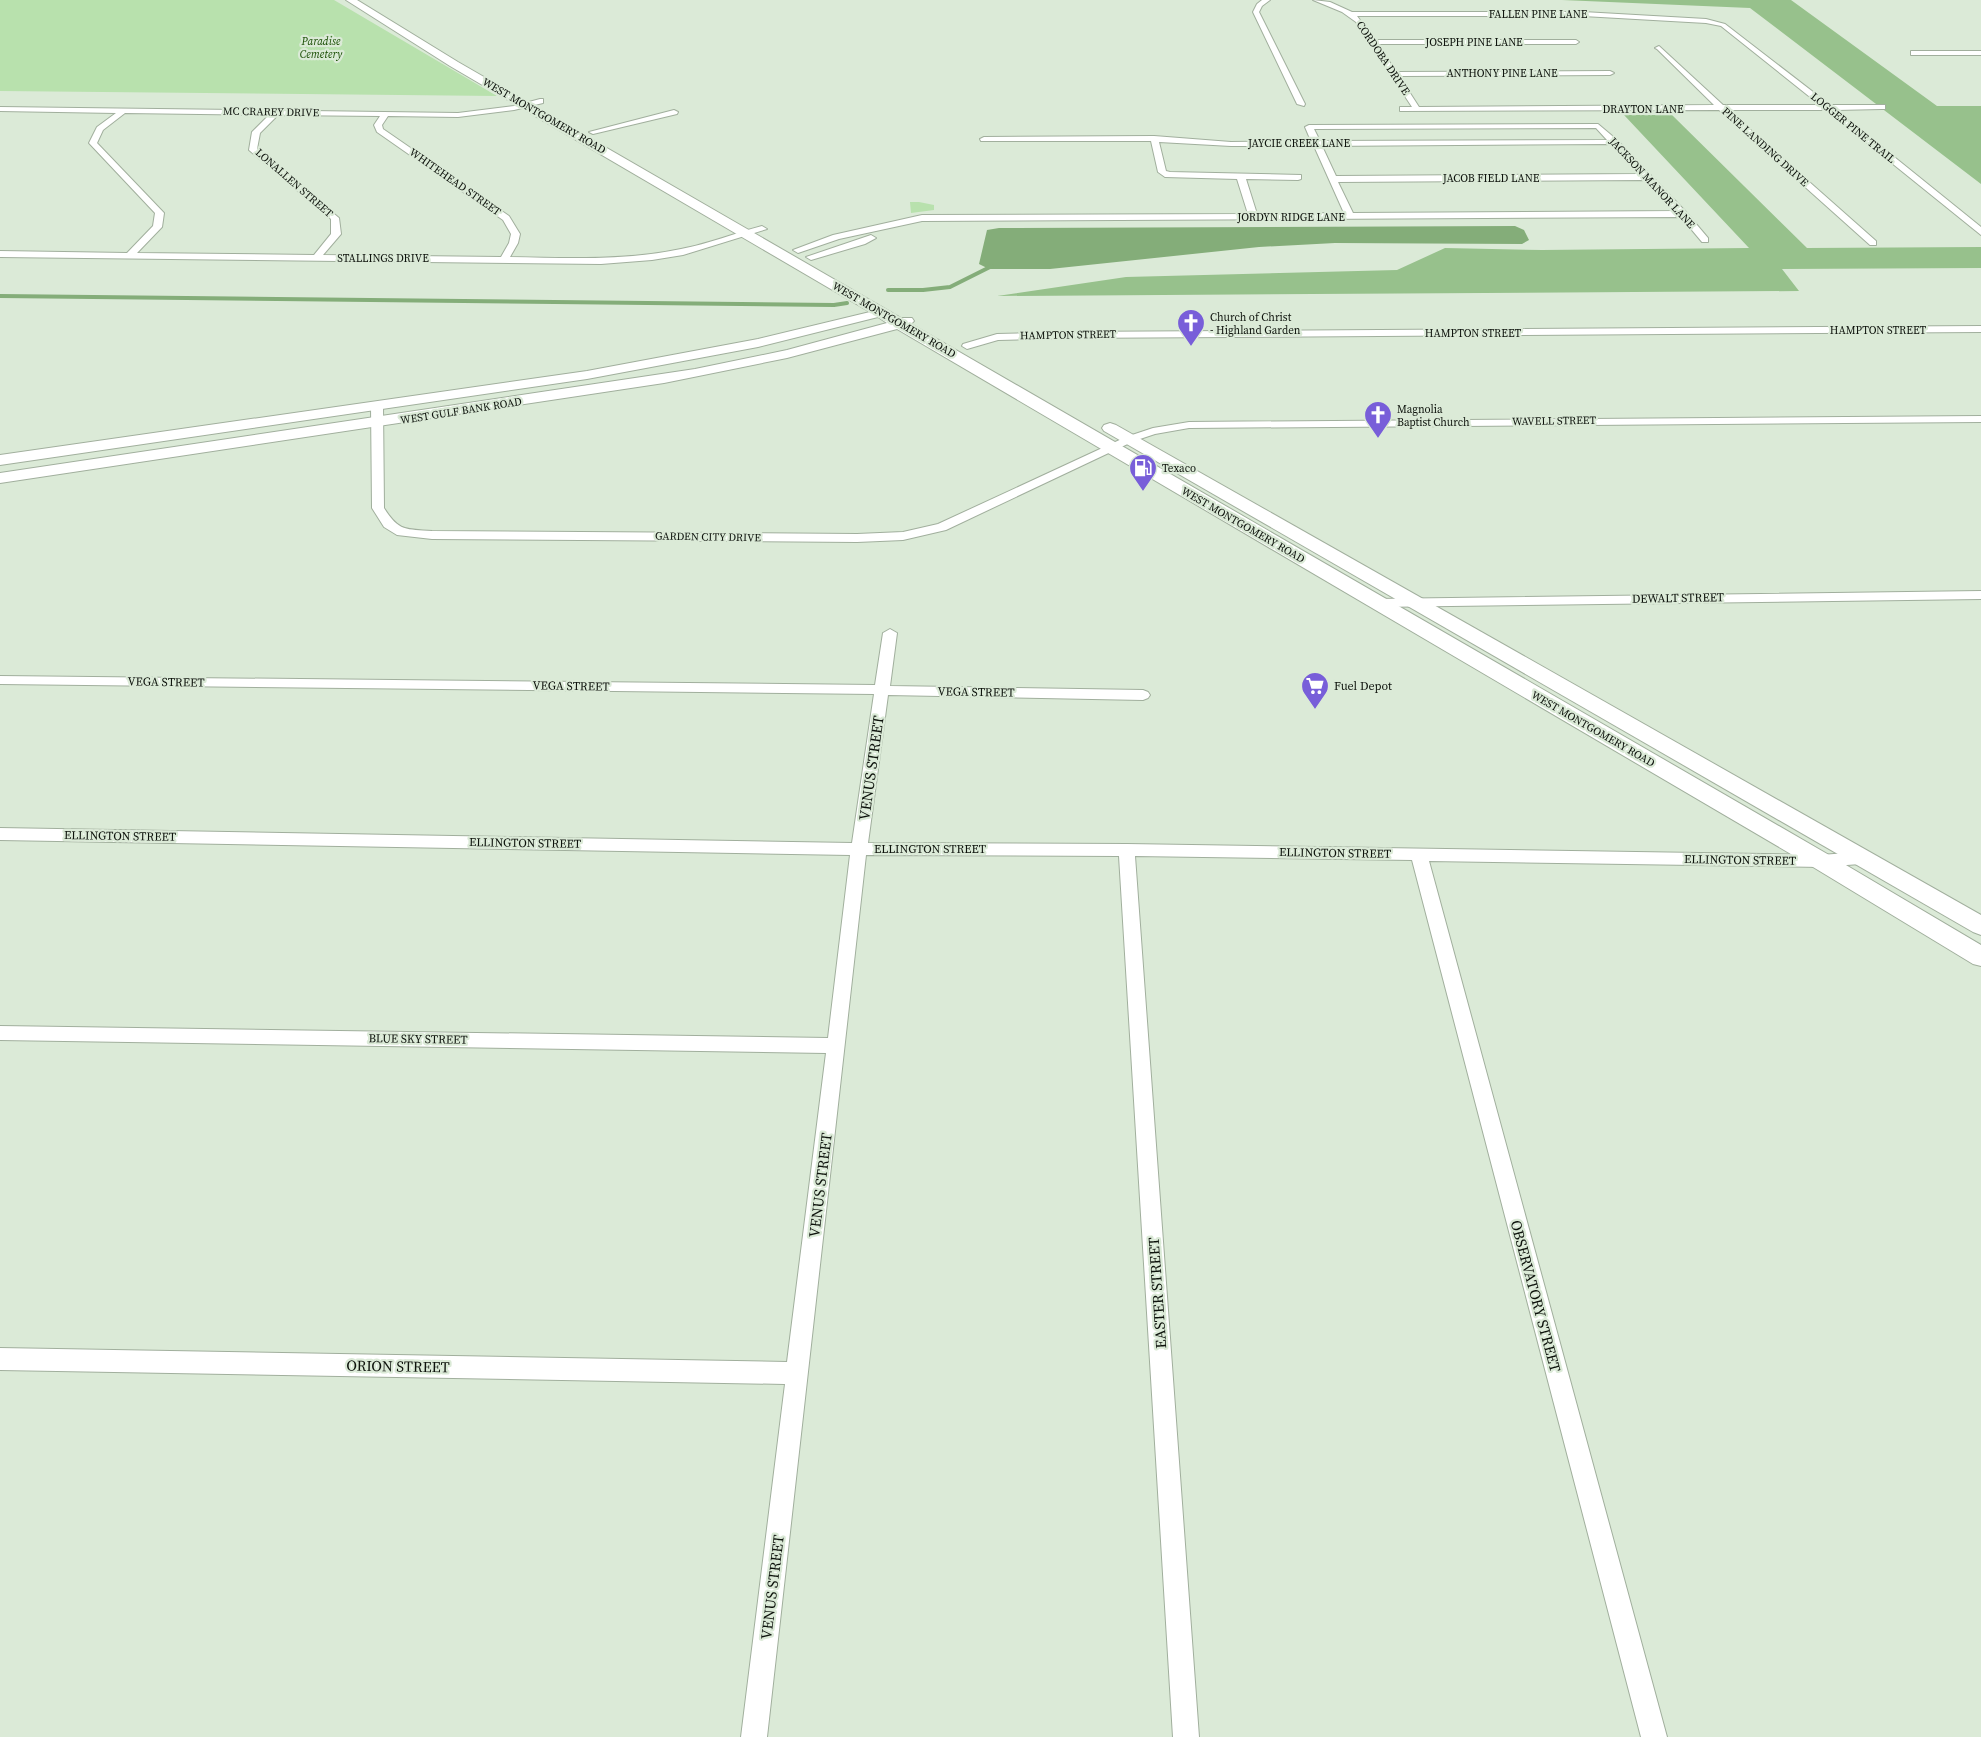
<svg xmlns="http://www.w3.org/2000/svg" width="1981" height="1737" viewBox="0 0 1981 1737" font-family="'Source Serif 4',serif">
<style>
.green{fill:#b8e1ad}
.forest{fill:#97c18c}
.water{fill:#84ad79}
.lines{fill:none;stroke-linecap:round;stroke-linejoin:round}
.stream{stroke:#84ad79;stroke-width:4}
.street-casing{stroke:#a1af9d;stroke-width:2}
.secondary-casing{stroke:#a1af9d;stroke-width:2}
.street{fill:#fff;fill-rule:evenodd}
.secondary{fill:#fff;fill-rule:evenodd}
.labels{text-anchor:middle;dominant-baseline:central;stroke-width:4.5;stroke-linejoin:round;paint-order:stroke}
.far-street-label{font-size:11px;fill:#0d120c;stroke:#dbead7}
.far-park-label{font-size:11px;font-style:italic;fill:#174c01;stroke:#dbead7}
.far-poi-label{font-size:11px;fill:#0d120c;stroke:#dbead7;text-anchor:start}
.street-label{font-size:12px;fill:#0d120c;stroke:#dbead7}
.poi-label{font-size:12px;fill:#0d120c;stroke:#dbead7;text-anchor:start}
.near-street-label{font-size:15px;fill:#0d120c;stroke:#dbead7}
</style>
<rect width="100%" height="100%" fill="#dbead7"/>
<g class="green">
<polygon points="0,0 334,0 497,96 0,91"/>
<polygon points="910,202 919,202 934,205 934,210 911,213"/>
</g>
<g class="forest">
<polygon points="1562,0 1791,0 1937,106 1981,106 1981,184 1750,8"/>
<polygon points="1624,115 1672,115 1807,248 1981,247 1981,268 1782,269 1799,291 997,296 1126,277 1397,270 1445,248 1542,250 1749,248"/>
</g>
<polygon class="water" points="1515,226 1524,230 1529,240 1522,244 1335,243 1259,247 1050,269 989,269 979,264 987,230 999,228"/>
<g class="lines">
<g class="stream">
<polyline points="888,290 923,290 950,287 992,266"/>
<polyline points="0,296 834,305 847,303"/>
</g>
<defs>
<g id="street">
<polygon points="1262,0 1270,0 1262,6 1259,12 1305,104 1304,106 1297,104 1253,12 1257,4"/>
<path d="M1313 0 1330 2 1352 12H1583L1706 19 1725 24 1830 105H1885V109H1882L1836 110 1981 227V235L1826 110H1728L1876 241V245H1870L1719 110 1400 111V107H1412L1356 22 1342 12ZM1357 16H1583L1706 23 1721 26 1820 105H1723L1659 46 1655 48 1657 49 1714 105 1419 107 1399 76 1610 75 1614 73 1610 71 1396 72 1378 44H1576L1579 42 1576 40H1375Z"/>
<rect x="1911" y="51" width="70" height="4"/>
<path d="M540 99H543V103L514 110 458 117 388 116 382 125 383 129 509 216 520 234 518 243 510 257C567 258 625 261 681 249 709 244 735 233 762 226L767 229 683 255 652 260 601 264 0 257V251L127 253 153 226 155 213 89 143 97 127 116 113 0 111V107L458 113 514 106ZM125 113 269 115 252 132 249 150 331 219V234L314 255 137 253 162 227 164 213 97 143 103 130ZM278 115 380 116 374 125 377 132 503 220 511 234 509 243 501 257 323 255 341 234 339 218 257 149 260 133Z"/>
<polygon points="674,110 678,112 677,114 593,134 589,132"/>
<path d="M1598 124 1617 140 1686 212 1708 238V242H1702L1681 217 922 221 839 239 798 253 793 250 833 235 922 215 1248 214 1237 179 1165 177 1158 172 1151 141H981L980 139 984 137 1154 136 1231 142 1311 141 1305 127 1309 125ZM1596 128 1607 140 1320 141 1314 129ZM1159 142 1231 146H1314L1344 213 1257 214 1246 179 1298 180 1301 179V175L1170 172 1166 171ZM1611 144 1640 174 1336 176 1322 146ZM1645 180 1676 211 1353 213 1338 182Z"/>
<polygon points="871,235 876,238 865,244 811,260 806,257"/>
<polygon points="1981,326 1981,332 1065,338 998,340 967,349 962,346 963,344 997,334 1065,332"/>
<path d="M377 403 383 406 384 508C399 532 406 529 432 531L857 534 903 532 938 524 1126 437 1153 428 1189 422 1981 416V422L1189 428 1155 434 1134 441 946 530 903 540 857 542 432 539 397 535 384 527 372 508 371 406Z"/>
<polygon points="1981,591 1981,599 1376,607 1369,603 1376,599"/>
<polygon points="890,629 897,633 890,686 1143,690 1148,692 1150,695 1148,698 1143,700 888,695 868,843 1127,844 1821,855 1860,852 1866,854 1868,858 1866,862 1860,864 1821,867 1429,861 1667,1737 1641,1737 1412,860 1135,856 1199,1737 1173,1737 1119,856 866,855 767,1737 741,1737 785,1384 0,1370 0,1348 787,1362 826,1053 0,1040 0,1026 828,1038 850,855 0,840 0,828 852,843 874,694 0,684 0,676 875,685 883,633"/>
</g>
<g id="secondary">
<polygon points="346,0 357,0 458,62 901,318 912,318 914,321 911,324 1829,855 1981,945 1981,966 1973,964 1813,867 897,329 787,358 664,383 0,483 0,473 695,369 787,350 887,323 878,317 758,347 587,379 0,465 0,455 587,371 758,339 870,312 450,66"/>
<polygon points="1110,423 1116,425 1981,915 1981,935 1973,932 1104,431 1102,428 1104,425"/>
</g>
</defs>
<use href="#street" class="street-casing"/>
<use href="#secondary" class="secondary-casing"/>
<use href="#street" class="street"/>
<use href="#secondary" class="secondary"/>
</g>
<defs>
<symbol id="church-pin" viewBox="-11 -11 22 30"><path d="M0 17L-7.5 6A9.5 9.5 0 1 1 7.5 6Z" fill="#785ed9" stroke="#dbead7"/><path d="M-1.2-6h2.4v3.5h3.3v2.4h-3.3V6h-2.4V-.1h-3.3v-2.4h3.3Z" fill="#fff"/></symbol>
<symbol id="fuel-pin" viewBox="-11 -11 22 30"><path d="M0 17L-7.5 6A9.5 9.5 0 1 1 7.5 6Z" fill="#785ed9" stroke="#dbead7"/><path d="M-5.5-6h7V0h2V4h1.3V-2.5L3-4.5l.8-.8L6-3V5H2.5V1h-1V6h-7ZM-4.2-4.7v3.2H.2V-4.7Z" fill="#fff"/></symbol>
<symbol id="supermarket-pin" viewBox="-11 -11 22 30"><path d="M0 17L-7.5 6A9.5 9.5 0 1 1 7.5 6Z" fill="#785ed9" stroke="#dbead7"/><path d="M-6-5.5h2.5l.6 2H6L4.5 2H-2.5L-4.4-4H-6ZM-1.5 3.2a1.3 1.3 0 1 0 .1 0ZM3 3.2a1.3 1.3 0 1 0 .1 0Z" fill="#fff"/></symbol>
</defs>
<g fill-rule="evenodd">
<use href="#church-pin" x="1175" y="307" width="32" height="43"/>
<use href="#church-pin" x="1362" y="399" width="32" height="43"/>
<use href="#fuel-pin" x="1127" y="452" width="32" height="43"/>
<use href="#supermarket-pin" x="1299" y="670" width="32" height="43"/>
</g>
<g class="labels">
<g class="far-street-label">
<text x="1538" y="14">FALLEN PINE LANE</text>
<text x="1474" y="42">JOSEPH PINE LANE</text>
<text transform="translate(1383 58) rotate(56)">CORDOBA DRIVE</text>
<text x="1502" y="73">ANTHONY PINE LANE</text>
<text x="1643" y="109">DRAYTON LANE</text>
<text transform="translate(271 112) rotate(1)">MC CRAREY DRIVE</text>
<text transform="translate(544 116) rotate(30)">WEST MONTGOMERY ROAD</text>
<text transform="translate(1853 128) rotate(39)">LOGGER PINE TRAIL</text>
<text x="1299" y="143">JAYCIE CREEK LANE</text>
<text transform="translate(1765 147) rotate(42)">PINE LANDING DRIVE</text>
<text x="1491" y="178">JACOB FIELD LANE</text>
<text transform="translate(455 182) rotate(35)">WHITEHEAD STREET</text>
<text transform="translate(294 183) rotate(41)">LONALLEN STREET</text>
<text transform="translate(1652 183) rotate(47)">JACKSON MANOR LANE</text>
<text x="1291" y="217">JORDYN RIDGE LANE</text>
<text x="383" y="258">STALLINGS DRIVE</text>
<text transform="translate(894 320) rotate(30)">WEST MONTGOMERY ROAD</text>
<text x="1878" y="330">HAMPTON STREET</text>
<text x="1473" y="333">HAMPTON STREET</text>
<text transform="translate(1068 335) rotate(-1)">HAMPTON STREET</text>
<text transform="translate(461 411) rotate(-9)">WEST GULF BANK ROAD</text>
<text transform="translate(1554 421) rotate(-1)">WAVELL STREET</text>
<text transform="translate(1243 525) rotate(30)">WEST MONTGOMERY ROAD</text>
<text transform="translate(708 537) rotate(1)">GARDEN CITY DRIVE</text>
<text transform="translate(1593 729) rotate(30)">WEST MONTGOMERY ROAD</text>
</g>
<g class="far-park-label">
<text x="321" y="41">Paradise<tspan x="321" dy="13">Cemetery</tspan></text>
</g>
<g class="far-poi-label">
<text x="1210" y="317">Church of Christ<tspan x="1210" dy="13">- Highland Garden</tspan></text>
<text x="1397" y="409">Magnolia<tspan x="1397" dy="13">Baptist Church</tspan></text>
<text x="1162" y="468">Texaco</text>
</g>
<g class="street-label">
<text transform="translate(1678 598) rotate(-1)">DEWALT STREET</text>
<text transform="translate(166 682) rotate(1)">VEGA STREET</text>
<text transform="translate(571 686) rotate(1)">VEGA STREET</text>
<text transform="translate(976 692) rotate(1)">VEGA STREET</text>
<text transform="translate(120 836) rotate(1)">ELLINGTON STREET</text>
<text transform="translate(525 843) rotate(1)">ELLINGTON STREET</text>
<text x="930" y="849">ELLINGTON STREET</text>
<text transform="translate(1335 853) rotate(1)">ELLINGTON STREET</text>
<text transform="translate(1740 860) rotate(1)">ELLINGTON STREET</text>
<text transform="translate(418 1039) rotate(1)">BLUE SKY STREET</text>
</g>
<g class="poi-label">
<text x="1334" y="686">Fuel Depot</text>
</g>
<g class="near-street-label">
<text transform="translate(871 768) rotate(-82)">VENUS STREET</text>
<text transform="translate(820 1185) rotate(-83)">VENUS STREET</text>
<text transform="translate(1157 1293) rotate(-94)">EASTER STREET</text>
<text transform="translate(1536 1296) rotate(75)">OBSERVATORY STREET</text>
<text transform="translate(398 1366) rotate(1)">ORION STREET</text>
<text transform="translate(772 1587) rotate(-83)">VENUS STREET</text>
</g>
</g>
</svg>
